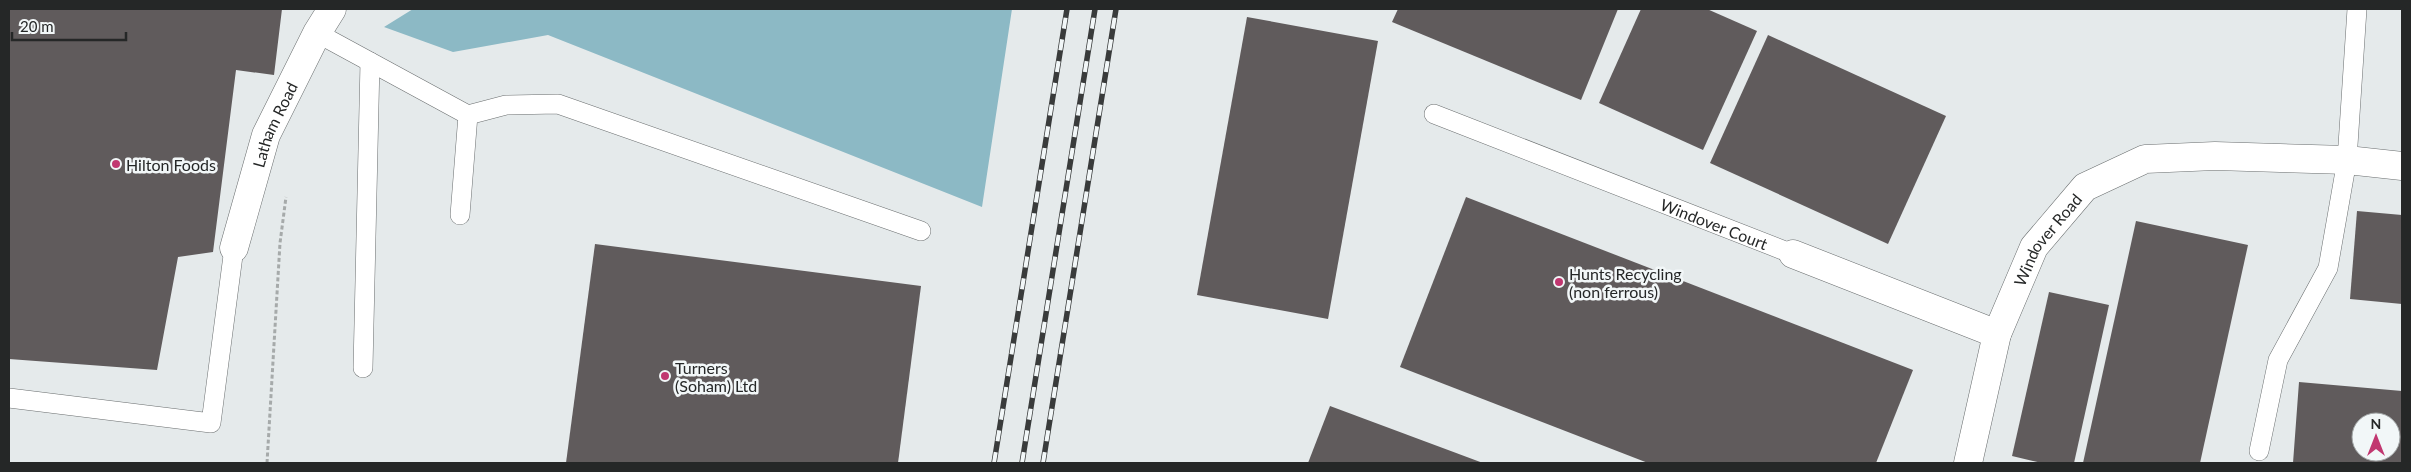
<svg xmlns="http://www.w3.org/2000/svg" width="2411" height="472" viewBox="0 0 2411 472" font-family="Lato,sans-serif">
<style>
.forest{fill:#8cb9c5}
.building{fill:#605b5c;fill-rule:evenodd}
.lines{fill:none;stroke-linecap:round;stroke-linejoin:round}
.lane-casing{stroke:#6a6e6f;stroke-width:20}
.street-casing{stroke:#6a6e6f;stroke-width:29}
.path{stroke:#a6aaaa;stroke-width:3;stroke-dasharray:4 2.5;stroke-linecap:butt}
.lane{stroke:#fff;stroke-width:19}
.street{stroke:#fff;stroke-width:28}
.rail-casing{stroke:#393b3b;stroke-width:5.5}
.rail{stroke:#f2f7f8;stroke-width:4;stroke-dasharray:11;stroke-linecap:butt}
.poi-dot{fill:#c13770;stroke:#f2f7f8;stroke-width:2}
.labels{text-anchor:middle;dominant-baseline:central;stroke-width:5;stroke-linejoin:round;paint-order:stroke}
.street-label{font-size:16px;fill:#252727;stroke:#f2f7f8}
.poi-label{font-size:16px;fill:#252727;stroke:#f2f7f8;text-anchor:start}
</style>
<rect width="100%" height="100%" fill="#e5eaeb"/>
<polygon class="forest" points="413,9 1012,9 982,207 548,35 453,52 384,27"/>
<g class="building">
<polygon points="9,9 282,9 274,75 236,70 213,252 178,257 157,370 9,359"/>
<polygon points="1398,9 1618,9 1581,100 1392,22"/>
<polygon points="1641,9 1707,9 1757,31 1703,150 1599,103"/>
<polygon points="1247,17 1378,41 1328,319 1197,295"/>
<polygon points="1768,35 1946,116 1888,244 1710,163"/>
<polygon points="1466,197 1913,370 1876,463 1648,463 1400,367"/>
<polygon points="2357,211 2402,215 2402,304 2350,299"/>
<polygon points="2136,221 2248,245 2200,463 2083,463"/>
<polygon points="595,244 921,286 898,463 566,463"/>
<polygon points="2049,292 2109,305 2074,463 2042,463 2012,456"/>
<path d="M2299 382 2402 391V463H2293ZM2361 422H2391V452H2361Z"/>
<polygon points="1330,406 1483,463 1308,463"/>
</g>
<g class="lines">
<defs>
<g id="lane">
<polyline points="317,33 468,115 460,215"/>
<path id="s1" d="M1434 114 1793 254"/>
<polyline points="468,115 506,105 558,104 921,231"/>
<polyline points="363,368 370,62"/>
<polyline points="9,398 211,423 234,248"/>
<polyline points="2259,451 2278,360 2328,268 2347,160 2357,9"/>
</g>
<g id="street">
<path id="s2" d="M234 248 266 135 317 33 332 9"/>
<polyline points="1793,254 1997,334"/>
<path id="s3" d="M1968 463 1997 334 2034 247 2085 187 2145 159 2215 156 2347 160 2402 166"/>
</g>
</defs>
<use href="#lane" class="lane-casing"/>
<use href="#street" class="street-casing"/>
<polyline class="path" points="267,463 280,243 286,197"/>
<use href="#lane" class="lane"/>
<use href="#street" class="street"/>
<defs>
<g id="rail">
<polyline points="994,463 1067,9"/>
<polyline points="1022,463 1095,9"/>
<polyline points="1043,463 1116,9"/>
</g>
</defs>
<use href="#rail" class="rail-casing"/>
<use href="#rail" class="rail"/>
</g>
<g class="poi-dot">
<circle cx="116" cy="164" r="5"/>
<circle cx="1559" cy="282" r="5"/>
<circle cx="665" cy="376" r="5"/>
</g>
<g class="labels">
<g class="street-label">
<text stroke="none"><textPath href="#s2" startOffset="130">Latham Road</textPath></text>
<text stroke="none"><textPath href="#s1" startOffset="301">Windover Court</textPath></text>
<text stroke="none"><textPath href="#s3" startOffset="240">Windover Road</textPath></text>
</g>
<g class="poi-label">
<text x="126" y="164">Hilton Foods</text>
<text x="1569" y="273">Hunts Recycling<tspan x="1569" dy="18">(non ferrous)</tspan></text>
<text x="675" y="367">Turners<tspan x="675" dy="18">(Soham) Ltd</tspan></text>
</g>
</g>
<rect width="2411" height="472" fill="none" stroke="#252727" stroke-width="20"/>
<g transform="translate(2376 437)"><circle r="24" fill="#f2f7f8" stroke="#a0a4a4"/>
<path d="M0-4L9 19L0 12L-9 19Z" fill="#c13770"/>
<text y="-8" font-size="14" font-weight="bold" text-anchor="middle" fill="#252727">N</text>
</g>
<path d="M12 32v8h114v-8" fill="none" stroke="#252727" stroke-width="2.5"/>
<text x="20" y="32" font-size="15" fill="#252727" stroke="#f2f7f8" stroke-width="4" paint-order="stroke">20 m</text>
</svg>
